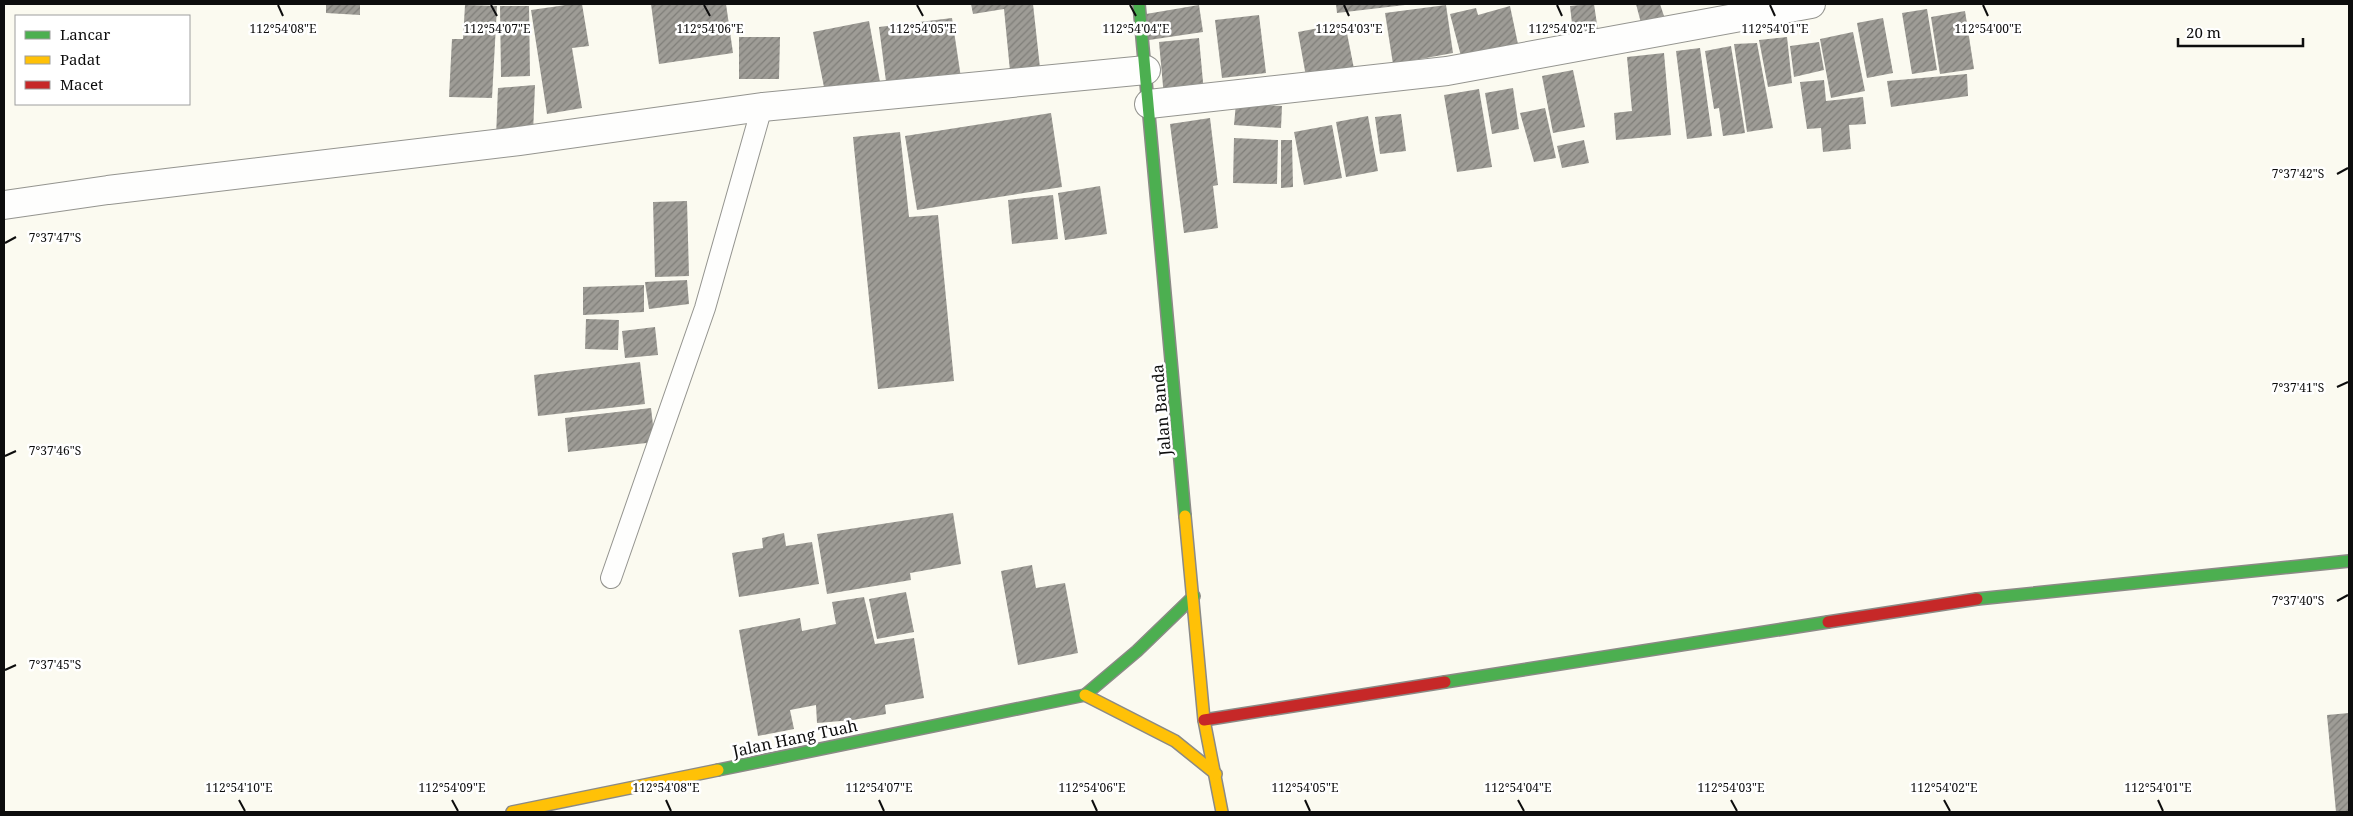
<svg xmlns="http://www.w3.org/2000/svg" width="2353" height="816" viewBox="0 0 2353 816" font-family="'Noto Serif',serif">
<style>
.building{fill:url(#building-hatch)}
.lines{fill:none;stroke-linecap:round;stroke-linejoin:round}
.lane-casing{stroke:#94948f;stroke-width:22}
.street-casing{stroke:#94948f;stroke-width:30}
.fast-casing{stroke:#8b8a86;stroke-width:14}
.slow-casing{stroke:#8b8a86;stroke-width:14}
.jam-casing{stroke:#8b8a86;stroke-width:14}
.lane{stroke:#fefefd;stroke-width:20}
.street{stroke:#fefefd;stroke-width:28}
.fast{stroke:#4caf50;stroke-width:11}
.slow{stroke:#ffc107;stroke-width:11}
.jam{stroke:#c62828;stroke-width:11}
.ticks{fill:none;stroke:#0d0d0d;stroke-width:2}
.labels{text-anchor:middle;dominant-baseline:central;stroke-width:5;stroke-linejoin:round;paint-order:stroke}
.street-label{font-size:16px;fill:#0d0d0d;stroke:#fff}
.ticks-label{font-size:12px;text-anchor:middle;fill:#0d0d0d;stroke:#fff;stroke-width:5;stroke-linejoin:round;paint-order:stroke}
</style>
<defs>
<pattern id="building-hatch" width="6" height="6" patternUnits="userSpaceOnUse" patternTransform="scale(1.25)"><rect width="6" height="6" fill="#9e9c96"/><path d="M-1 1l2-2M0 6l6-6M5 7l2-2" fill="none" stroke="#7f7e79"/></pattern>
</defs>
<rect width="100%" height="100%" fill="#fbfaf0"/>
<g class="building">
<polygon points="326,4 360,4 360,15 326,13"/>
<polygon points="573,4 582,4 589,46 572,48 582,108 547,114 531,10"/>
<polygon points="651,4 726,4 733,53 659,64"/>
<polygon points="971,4 1033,4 1040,68 1010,71 1004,9 973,14"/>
<polygon points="1336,4 1405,4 1405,5 1337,13"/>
<polygon points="1591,4 1594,4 1599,38 1574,41 1570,6"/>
<polygon points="1636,4 1660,4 1664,16 1641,23"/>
<polygon points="465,5 497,6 492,98 449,97 452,39 463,39"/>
<polygon points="1199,5 1203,32 1149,40 1146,14"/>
<polygon points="1446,5 1453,53 1393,64 1385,13"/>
<polygon points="500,6 529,6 530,76 501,77"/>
<polygon points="1510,6 1519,49 1462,60 1450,14 1476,8 1478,15"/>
<polygon points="1927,9 1937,70 1912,74 1902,13"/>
<polygon points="1965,11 1974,69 1940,74 1931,17"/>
<polygon points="1259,15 1266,73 1222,78 1215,20"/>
<polygon points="952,18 961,78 887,89 879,27"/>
<polygon points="1883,18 1893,73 1867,78 1857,23"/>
<polygon points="869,21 880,82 825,92 813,32"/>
<polygon points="1345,23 1355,74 1307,82 1298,32"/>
<polygon points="1853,32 1865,91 1831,98 1820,39"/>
<polygon points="739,37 780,37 779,79 739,79"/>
<polygon points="1787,37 1792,83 1768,87 1759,40"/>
<polygon points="1199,38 1204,93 1164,97 1159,42"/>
<polygon points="1819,42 1824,70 1794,77 1790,46"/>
<polygon points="1757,43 1773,128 1747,132 1734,44"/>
<polygon points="1731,46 1745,133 1723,136 1719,108 1714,109 1705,51"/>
<polygon points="1700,48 1712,136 1687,139 1676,51"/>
<polygon points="1664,53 1671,135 1616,140 1614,113 1632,111 1627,57"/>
<polygon points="1573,70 1585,127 1553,133 1542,76"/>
<polygon points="1967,74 1968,96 1891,107 1887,81"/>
<polygon points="1824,80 1826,101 1863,97 1866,124 1849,125 1851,149 1823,152 1821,128 1807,129 1800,82"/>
<polygon points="535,85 533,133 496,137 498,88"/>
<polygon points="1513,88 1519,129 1492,134 1485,93"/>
<polygon points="1479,89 1492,167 1457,172 1444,95"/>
<polygon points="1236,103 1282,106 1281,128 1234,125"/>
<polygon points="1545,108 1556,158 1534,162 1520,113"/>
<polygon points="1051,113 1062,187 917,210 905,136"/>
<polygon points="1401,114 1406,151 1380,154 1375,117"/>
<polygon points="1368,116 1378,171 1346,177 1336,122"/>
<polygon points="1210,118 1218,185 1213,186 1218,228 1184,233 1170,124"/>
<polygon points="1332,125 1342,178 1304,185 1294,132"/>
<polygon points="900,132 909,217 938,215 954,381 878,389 853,137"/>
<polygon points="1234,138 1278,140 1277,184 1233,183"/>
<polygon points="1281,140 1292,140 1293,187 1281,188"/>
<polygon points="1584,140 1589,163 1562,168 1557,146"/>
<polygon points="1100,186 1107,234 1065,240 1058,193"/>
<polygon points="1053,195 1058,239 1012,244 1008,200"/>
<polygon points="687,201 689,276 655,277 653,202"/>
<polygon points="687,280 689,304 649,309 645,282"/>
<polygon points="644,285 644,312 583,315 583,287"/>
<polygon points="586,319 619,320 618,350 585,349"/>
<polygon points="655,327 658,355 625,358 622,331"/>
<polygon points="640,362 645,404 538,416 534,375"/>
<polygon points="651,408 655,442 568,452 565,418"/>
<polygon points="953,513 961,564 910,573 911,580 827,594 817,534"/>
<polygon points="784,533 786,546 812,542 819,584 739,597 732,553 763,548 762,538"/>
<polygon points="1032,565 1036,588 1065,583 1078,653 1018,665 1001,571"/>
<polygon points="906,592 914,632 877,639 869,599"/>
<polygon points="864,597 875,644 914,638 924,698 885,705 886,714 853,720 817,723 816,705 790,710 794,729 758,736 739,630 800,618 802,631 836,624 832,602"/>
<polygon points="2349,713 2349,812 2336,812 2327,715"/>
</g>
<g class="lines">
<defs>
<polyline id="lane" points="611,578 705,308 762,107"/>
<g id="street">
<polyline points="1149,104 1447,71 1811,4"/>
<polyline points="4,205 108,190 519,141 762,107 1146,70"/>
</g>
<g id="fast">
<polyline points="1139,4 1185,516"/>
<polyline points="1977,599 2349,561"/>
<polyline points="1445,682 1828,622"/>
<polyline points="718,770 1085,695 1137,651 1194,596"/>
</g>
<g id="slow">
<polyline points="1185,516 1204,720 1222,812"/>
<polyline points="1085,695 1175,741 1216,774"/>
<polyline points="512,812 718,770"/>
</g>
<g id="jam">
<polyline points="1828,622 1977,599"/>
<polyline points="1204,720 1445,682"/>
</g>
</defs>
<use href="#lane" class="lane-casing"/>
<use href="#street" class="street-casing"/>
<use href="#fast" class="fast-casing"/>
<use href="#slow" class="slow-casing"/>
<use href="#jam" class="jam-casing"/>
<use href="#lane" class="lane"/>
<use href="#street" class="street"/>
<use href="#fast" class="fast"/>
<use href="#slow" class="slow"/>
<use href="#jam" class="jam"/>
</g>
<path class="ticks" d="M278 5 283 16M491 5 497 16M704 5 710 16M917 5 923 16M1130 5 1136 16M1344 5 1349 16M1557 5 1562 16M1770 5 1775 16M1983 5 1988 16M2337 174 2348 168M5 243 16 237M2337 387 2348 382M5 456 16 451M2337 601 2348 595M5 670 16 665M239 800 245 811M452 800 458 811M666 800 671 811M879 800 884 811M1092 800 1097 811M1305 800 1310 811M1518 800 1524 811M1731 800 1737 811M1944 800 1950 811M2158 800 2163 811"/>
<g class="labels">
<g class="street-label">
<text transform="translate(1161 410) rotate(-95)">Jalan Banda</text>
<text transform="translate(795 738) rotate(-12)">Jalan Hang Tuah</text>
</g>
</g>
<g class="ticks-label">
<text x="1136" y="33">112°54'04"E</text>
<text x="283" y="33">112°54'08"E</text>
<text x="497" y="33">112°54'07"E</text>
<text x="710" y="33">112°54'06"E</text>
<text x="923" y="33">112°54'05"E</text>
<text x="1349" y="33">112°54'03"E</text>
<text x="1562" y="33">112°54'02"E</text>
<text x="1775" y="33">112°54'01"E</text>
<text x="1988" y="33">112°54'00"E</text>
<text x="2298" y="178">7°37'42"S</text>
<text x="55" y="242">7°37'47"S</text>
<text x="2298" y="392">7°37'41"S</text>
<text x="55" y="455">7°37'46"S</text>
<text x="2298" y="605">7°37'40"S</text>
<text x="55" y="669">7°37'45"S</text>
<text x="239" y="792">112°54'10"E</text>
<text x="452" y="792">112°54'09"E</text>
<text x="666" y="792">112°54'08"E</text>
<text x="879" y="792">112°54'07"E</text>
<text x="1092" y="792">112°54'06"E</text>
<text x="1305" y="792">112°54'05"E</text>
<text x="1518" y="792">112°54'04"E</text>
<text x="1731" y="792">112°54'03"E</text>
<text x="1944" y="792">112°54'02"E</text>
<text x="2158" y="792">112°54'01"E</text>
</g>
<rect width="2353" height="816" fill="none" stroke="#0d0d0d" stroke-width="10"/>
<rect x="15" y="15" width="175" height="90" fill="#ffffff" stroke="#9e9e9e"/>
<rect x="25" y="31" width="25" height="8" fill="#4caf50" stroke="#9e9e9e"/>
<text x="60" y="40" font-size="15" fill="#0d0d0d">Lancar</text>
<rect x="25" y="56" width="25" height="8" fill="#ffc107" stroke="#9e9e9e"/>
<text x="60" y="65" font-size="15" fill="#0d0d0d">Padat</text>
<rect x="25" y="81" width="25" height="8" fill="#c62828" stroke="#9e9e9e"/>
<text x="60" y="90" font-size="15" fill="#0d0d0d">Macet</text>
<path d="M2178 38v8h125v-8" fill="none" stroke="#0d0d0d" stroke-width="2.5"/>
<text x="2186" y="38" font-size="15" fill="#0d0d0d" stroke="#ffffff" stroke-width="4" paint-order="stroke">20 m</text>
</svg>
